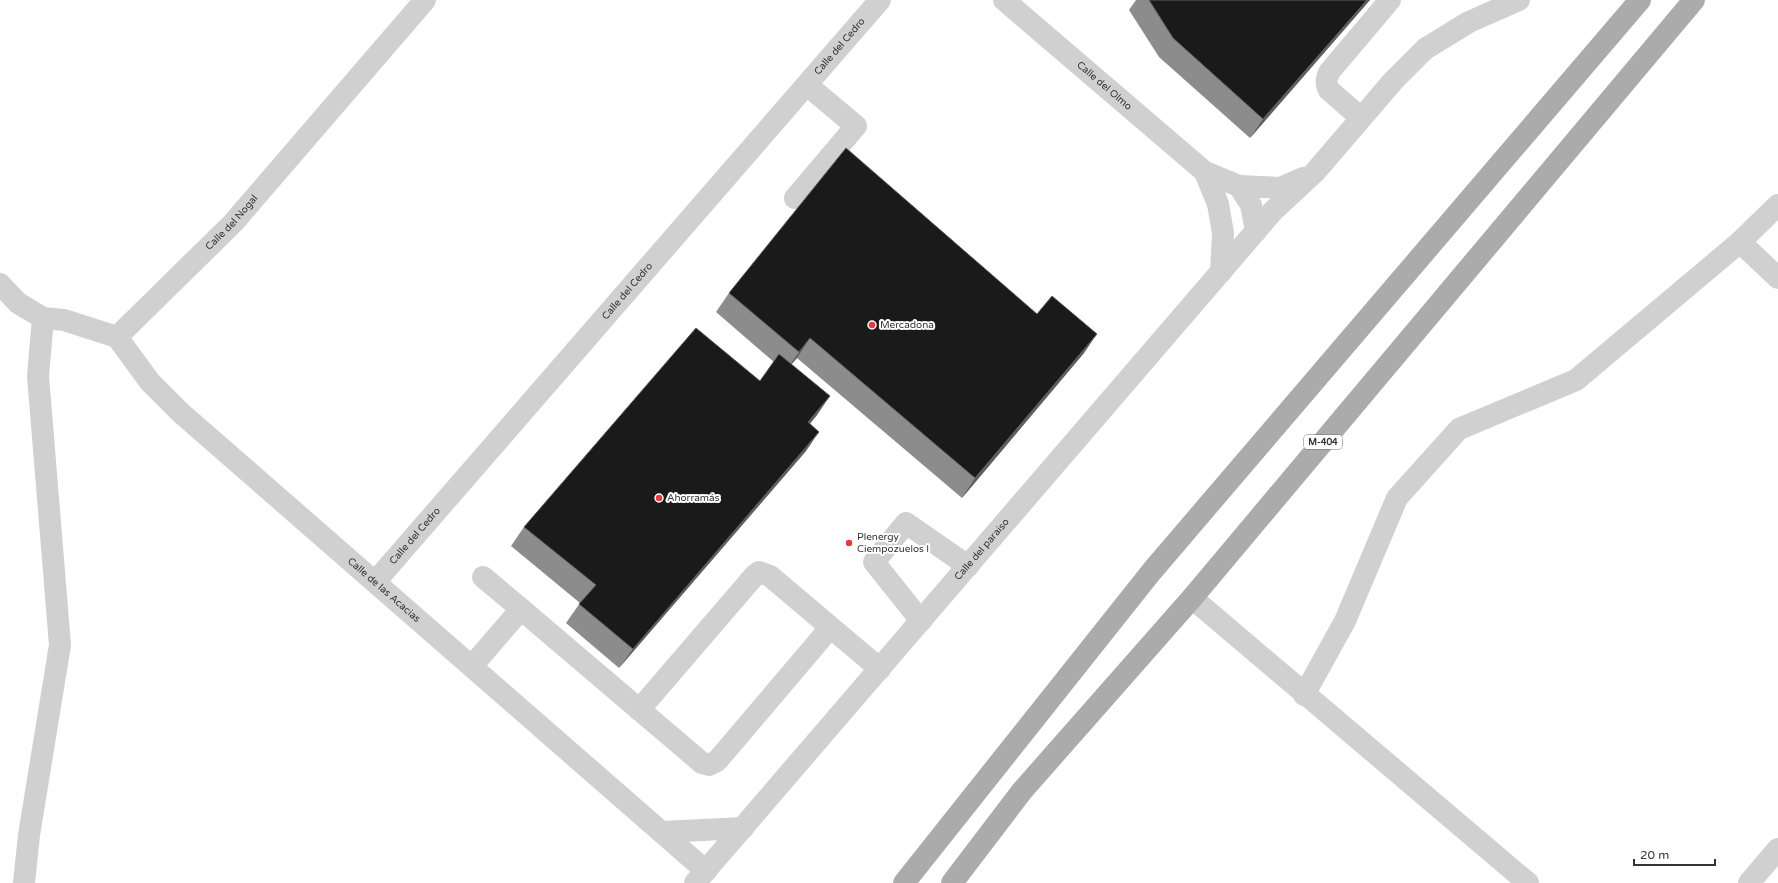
<svg xmlns="http://www.w3.org/2000/svg" width="1778" height="883" viewBox="0 0 1778 883" font-family="'Varela Round',sans-serif">
<style>
.lines{fill:none;stroke-linecap:round;stroke-linejoin:round}
.minor{stroke:#d0d0d0;stroke-width:22}
.major{stroke:#ababab;stroke-width:22}
.wall{fill:#8c8c8c}
.shaded-wall{fill:#5f5f5f}
.building{fill:#1a1a1a;stroke:#5f5f5f}
.poi-dot{fill:#e63946;stroke:#fff;stroke-width:1.5}
.labels{text-anchor:middle;dominant-baseline:central;stroke-width:4;stroke-linejoin:round;paint-order:stroke}
.shield{fill:#fff;stroke:#707070;stroke-width:1}
.shield-label{font-size:9px;font-weight:bold;fill:#333}
.street-label{font-size:10px;fill:#333;stroke:#fff}
.poi-label{font-size:10px;fill:#333;stroke:#fff;text-anchor:start}
</style>
<rect width="100%" height="100%" fill="#fff"/>
<g class="lines">
<g class="minor">
<path id="s1" d="M1004 0 1205 172 1239 186 1280 188 1303 178"/>
<path d="M1361 118 1329 90C1325 83 1326 78 1330 71L1390 0"/>
<polyline points="1205,172 1218,204 1223,233 1221,272"/>
<polyline points="1239,186 1251,205 1256,231"/>
<polyline points="795,198 856,126 807,85"/>
<polyline points="1740,242 1778,278"/>
<polyline points="0,284 18,303 43,318 64,320 117,337"/>
<path id="s2" d="M117 337 150 382 181 413 706 871"/>
<path id="s3" d="M117 337 233 223 425 0"/>
<polyline points="483,577 521,609"/>
<path id="s4" d="M375 582 880 0"/>
<polyline points="1192,598 1528,883"/>
<polyline points="921,621 874,562 906,523 968,566"/>
<polyline points="472,666 521,609 702,763 709,765 717,761 830,628"/>
<polyline points="1304,695 1345,621 1397,498 1459,429 1576,380 1740,242 1778,205"/>
<polyline points="639,710 755,575 759,572 770,576 880,669"/>
<polyline points="662,832 743,828"/>
<polyline points="24,883 29,835 60,645 38,376 43,318"/>
<path id="s5" d="M695 883 1273 211 1315 172 1394 80 1425 49 1469 22 1519 0"/>
<polyline points="1749,883 1778,849"/>
</g>
<g class="major">
<polyline points="904,883 1152,571 1640,0"/>
<polyline points="952,883 1022,791 1192,598 1694,0"/>
</g>
</g>
<g class="wall">
<polygon points="1136,0 1370,0 1250,138 1159,57 1129,10"/>
<polygon points="729,293 1037,314 1084,353 962,498 797,358 791,364 817,415 810,424 806,451 619,668 566,623 580,603 511,546 524,527 760,381 774,362 716,312"/>
</g>
<g class="shaded-wall">
<polygon points="1367,0 1370,0 1250,138 1263,119"/>
<polygon points="1097,334 1084,353 962,498 975,478"/>
<polygon points="810,338 797,358 785,372 799,352"/>
<polygon points="830,396 817,415 795,441 808,422"/>
<polygon points="819,432 806,451 619,668 633,649"/>
</g>
<g class="building">
<polygon points="1149,0 1367,0 1263,119 1173,38"/>
<polygon points="846,148 1037,314 1052,296 1097,334 975,478 810,338 799,352 729,293"/>
<polygon points="696,328 760,381 779,354 830,396 808,422 819,432 633,649 579,604 596,585 524,527"/>
</g>
<g class="poi-dot">
<circle cx="872" cy="325" r="4"/>
<circle cx="659" cy="498" r="4"/>
<circle cx="849" cy="543" r="4"/>
</g>
<g class="labels">
<rect class="shield" x="1304" y="435" width="38" height="14" rx="3"/>
<g class="shield-label">
<text x="1323" y="442">M-404</text>
</g>
<g class="street-label">
<text stroke="none"><textPath href="#s4" startOffset="709">Calle del Cedro</textPath></text>
<text stroke="none"><textPath href="#s1" startOffset="132">Calle del Olmo</textPath></text>
<text stroke="none"><textPath href="#s3" startOffset="162">Calle del Nogal</textPath></text>
<text stroke="none"><textPath href="#s4" startOffset="385">Calle del Cedro</textPath></text>
<text stroke="none"><textPath href="#s4" startOffset="61">Calle del Cedro</textPath></text>
<text stroke="none"><textPath href="#s5" startOffset="440">Calle del paraiso</textPath></text>
<text stroke="none"><textPath href="#s2" startOffset="369">Calle de las Acacias</textPath></text>
</g>
<g class="poi-label">
<text x="880" y="325">Mercadona</text>
<text x="667" y="498">Ahorramás</text>
<text x="857" y="537">Plenergy<tspan x="857" dy="12">Ciempozuelos I</tspan></text>
</g>
</g>
<path d="M1634 859v6h81v-6" fill="none" stroke="#333333" stroke-width="2"/>
<text x="1640" y="859" font-size="12" fill="#333333" stroke="#ffffff" stroke-width="3" paint-order="stroke">20 m</text>
</svg>
